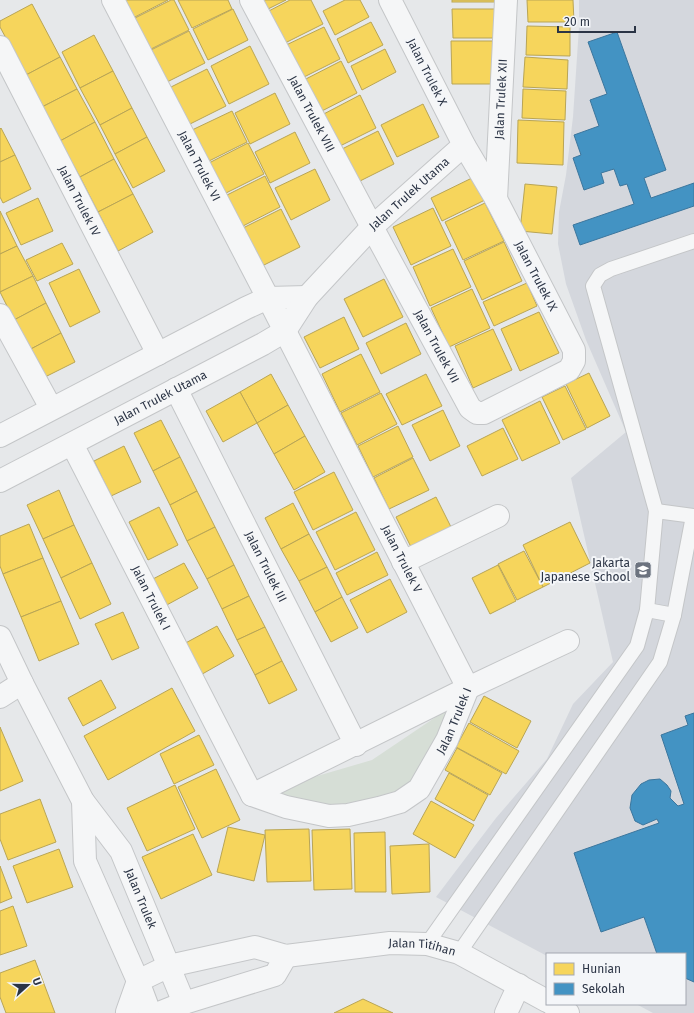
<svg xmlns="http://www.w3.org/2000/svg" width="694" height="1013" viewBox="0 0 694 1013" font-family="'Fira Sans',sans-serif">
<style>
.built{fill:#d4d7dd}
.green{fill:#d6ded6}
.homes{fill:#f6d55c;stroke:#b9a555}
.schools{fill:#4393c3;stroke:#3c769d}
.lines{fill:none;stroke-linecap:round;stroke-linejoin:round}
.service-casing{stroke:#c4c6c8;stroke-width:16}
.minor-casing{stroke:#c4c6c8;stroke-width:24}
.service{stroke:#f5f6f7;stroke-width:14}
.minor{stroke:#f5f6f7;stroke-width:22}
.labels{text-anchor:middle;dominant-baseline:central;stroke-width:4;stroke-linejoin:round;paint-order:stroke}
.street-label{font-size:12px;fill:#2b3445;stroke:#f4f6f9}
.poi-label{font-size:12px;fill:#2b3445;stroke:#f4f6f9;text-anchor:end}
</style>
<rect width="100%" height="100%" fill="#e6e8ea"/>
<polygon class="built" points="579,0 694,0 694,1013 653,1013 636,1004 685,1004 685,954 547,954 547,956 436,897 496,818 547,759 573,704 613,662 571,478 626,432 586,340 566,284 558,244 559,212 566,175 573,117 579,27"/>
<polygon class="green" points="467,696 415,791 324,813 252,795 372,760"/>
<g class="homes">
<polygon points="124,0 168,0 133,18"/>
<polygon points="171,0 174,0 189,30 149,50 133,19"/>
<polygon points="178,0 228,0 232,9 192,28"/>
<polygon points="258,0 286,0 264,11"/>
<polygon points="290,0 311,0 323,24 281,45 265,13"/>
<polygon points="345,0 360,0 369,17 335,35 323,11"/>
<rect x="452" y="0" width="46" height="2"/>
<polygon points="527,0 573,0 574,22 528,22"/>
<polygon points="32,4 60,57 26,75 0,27 0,21"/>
<polygon points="233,9 248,40 208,60 193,29"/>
<polygon points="452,9 496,9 496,38 453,38"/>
<polygon points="371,22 383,45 348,63 337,39"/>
<polygon points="527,26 570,27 570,56 526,55"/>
<polygon points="324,27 340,59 298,80 282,47"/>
<polygon points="189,31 205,63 165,83 149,51"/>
<polygon points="94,35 113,71 80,88 62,52"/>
<polygon points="451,41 497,41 497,84 452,84"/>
<polygon points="250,46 269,84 229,104 211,66"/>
<polygon points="385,49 396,72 362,90 351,66"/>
<polygon points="60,57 77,89 42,107 26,75"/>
<polygon points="525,57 568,60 567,89 523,87"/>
<polygon points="341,61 357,93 316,114 300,82"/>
<polygon points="207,69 226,106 186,126 167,89"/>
<polygon points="113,71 132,108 100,125 80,88"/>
<polygon points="77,89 95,122 60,141 42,107"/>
<polygon points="523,89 566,91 565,120 522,118"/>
<polygon points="275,93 290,124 250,144 235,113"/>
<polygon points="360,95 376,128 334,149 318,117"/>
<polygon points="423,104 439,137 397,157 381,125"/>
<polygon points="132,108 147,137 115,154 100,125"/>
<polygon points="232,111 247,142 207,162 192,130"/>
<polygon points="518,120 564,122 563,165 517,163"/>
<polygon points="95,122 114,159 80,177 60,141"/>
<polygon points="1,128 15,155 0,162 0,129"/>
<polygon points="378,131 394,164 352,185 336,152"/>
<polygon points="295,132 310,163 270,183 255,152"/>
<polygon points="147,137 165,171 133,188 115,154"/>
<polygon points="248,143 264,174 224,194 209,163"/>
<polygon points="15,155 31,189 3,203 0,197 0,162"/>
<polygon points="114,159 133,194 98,212 80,177"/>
<polygon points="315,169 330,200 291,220 275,188"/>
<polygon points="265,176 280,207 241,227 225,196"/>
<polygon points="474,177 485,200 442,221 431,198"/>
<polygon points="525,184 557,187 552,234 520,231"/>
<polygon points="133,194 153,232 118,251 98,212"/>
<polygon points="38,198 53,231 21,245 6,213"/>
<polygon points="485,203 504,241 463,260 445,222"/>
<polygon points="433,208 451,246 411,265 393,227"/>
<polygon points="281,209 300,247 260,267 241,229"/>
<polygon points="0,211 17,246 0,254"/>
<polygon points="504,242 522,281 482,300 464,261"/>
<polygon points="62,243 73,264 37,281 26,260"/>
<polygon points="17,246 33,276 0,292 0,254"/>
<polygon points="453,249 471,287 430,306 413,267"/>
<polygon points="79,269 100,312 70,327 49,283"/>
<polygon points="33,276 46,303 14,320 0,292"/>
<polygon points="384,279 403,317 363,337 344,299"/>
<polygon points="527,283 537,306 494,326 483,302"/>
<polygon points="472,289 490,328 449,347 431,308"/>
<polygon points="46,303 61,333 29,350 14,320"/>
<polygon points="539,312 559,353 520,371 501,329"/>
<polygon points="344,317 359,349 320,368 304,337"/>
<polygon points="406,323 421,354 381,374 366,343"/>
<polygon points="493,329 512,370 473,388 455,346"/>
<polygon points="61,333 75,362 43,378 29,350"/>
<polygon points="361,354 380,392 340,412 322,374"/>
<polygon points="589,373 610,416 587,428 566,384"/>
<polygon points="271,374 288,405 257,423 240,392"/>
<polygon points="426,374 442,406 402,425 386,394"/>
<polygon points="565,386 586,429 563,440 542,397"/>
<polygon points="240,392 257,423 223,442 206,411"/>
<polygon points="381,393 397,424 357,445 341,413"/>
<polygon points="540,401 560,443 522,461 502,420"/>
<polygon points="288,405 305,436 274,454 257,423"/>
<polygon points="443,410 460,446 430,461 412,425"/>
<polygon points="161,420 180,457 153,471 134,433"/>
<polygon points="398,426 413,457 373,477 358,446"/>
<polygon points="503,428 518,459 482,476 467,446"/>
<polygon points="305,436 325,472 294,490 274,454"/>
<polygon points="124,446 141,482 111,496 94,461"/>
<polygon points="180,457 197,491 170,505 153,471"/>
<polygon points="413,458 429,490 389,509 374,478"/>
<polygon points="334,472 353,510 313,530 294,492"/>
<polygon points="59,490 74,525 43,539 27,505"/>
<polygon points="197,491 215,527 187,541 170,505"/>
<polygon points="436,497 455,535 415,555 396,517"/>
<polygon points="293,503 309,534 281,549 265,518"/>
<polygon points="159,507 178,545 148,560 129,522"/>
<polygon points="356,512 375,550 335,570 316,532"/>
<polygon points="570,522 590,563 543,587 523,545"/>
<polygon points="29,524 43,558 3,574 0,566 0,536"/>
<polygon points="74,525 92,563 61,578 43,539"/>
<polygon points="215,527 234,565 207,579 187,541"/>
<polygon points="309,534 327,567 299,581 281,549"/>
<polygon points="524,551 543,587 517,600 498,564"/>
<polygon points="377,552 388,575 347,595 336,573"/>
<polygon points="43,558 61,601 21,617 3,574"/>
<polygon points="92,563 111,604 80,619 61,578"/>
<polygon points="184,563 198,588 163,607 149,581"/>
<polygon points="234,565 249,596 222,609 207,579"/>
<polygon points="498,565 516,601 490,614 472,578"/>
<polygon points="327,567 342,597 315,612 299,581"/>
<polygon points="390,579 407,612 367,633 350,600"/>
<polygon points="249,596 265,627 237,640 222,609"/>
<polygon points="342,597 358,628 331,642 315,612"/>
<polygon points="61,601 79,644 39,661 21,617"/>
<polygon points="123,612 139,648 112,660 95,624"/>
<polygon points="217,626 234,656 197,677 180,646"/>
<polygon points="265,627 282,661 255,675 237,640"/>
<polygon points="282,661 297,690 269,704 255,675"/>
<polygon points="101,680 116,708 83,726 68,698"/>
<polygon points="172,688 195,731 108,780 84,736"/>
<polygon points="484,696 531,721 517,748 470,722"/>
<polygon points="469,723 519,751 506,774 456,747"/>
<polygon points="0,727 23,781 0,791"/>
<polygon points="199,735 214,765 174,784 160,754"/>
<polygon points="457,748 502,773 490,795 445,770"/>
<polygon points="216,769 240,820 202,838 178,787"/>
<polygon points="449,773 488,795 474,821 435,799"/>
<polygon points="175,785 195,829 147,851 127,808"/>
<polygon points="40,799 56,842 8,860 0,839 0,814"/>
<polygon points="431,801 474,825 455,858 413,834"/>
<polygon points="228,827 265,835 254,881 217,872"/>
<polygon points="309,829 311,881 267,882 265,830"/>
<polygon points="350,829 352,889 314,890 312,830"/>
<polygon points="385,832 386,892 355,892 354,833"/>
<polygon points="193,834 212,875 161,899 142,857"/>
<polygon points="429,844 430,892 392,894 390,846"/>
<polygon points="59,849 73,887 27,903 13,866"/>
<polygon points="0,866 12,898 0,903"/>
<polygon points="13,906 27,946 0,955 0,911"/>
<polygon points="35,960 55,1013 6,1013 0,997 0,973"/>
<polygon points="363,999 393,1013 334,1013"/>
</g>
<g class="schools">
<polygon points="617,32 666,170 644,178 651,198 694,183 694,206 580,245 573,225 634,204 627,184 620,186 614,169 601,173 604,183 584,190 573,158 581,155 574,135 599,126 590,100 607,94 588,42"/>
<polygon points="694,713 694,982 685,978 685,954 657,954 644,917 601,932 574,853 659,823 657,819 643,825 635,821 630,808 632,795 641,784 649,780 660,779 667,785 671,791 670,798 678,806 684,804 661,735 688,725 685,716"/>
</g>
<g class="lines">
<defs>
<g id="service">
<polyline points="656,511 694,516"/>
<polyline points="647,610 674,615"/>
<polyline points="427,944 637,646 647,610 656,511 593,286 600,275 611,269 694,241"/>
<polyline points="459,953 660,662 674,615 693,516"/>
</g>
<g id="minor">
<path id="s1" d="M113 0 268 298 468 688"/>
<path id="s2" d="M251 0 372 227 470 408 477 413H484L569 370 574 361V350L496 199 464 145 390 0"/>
<path id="s3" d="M0 47 158 354"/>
<path id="s4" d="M496 199 506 0"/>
<polyline points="0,315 51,408"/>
<path id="s5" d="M176 389 356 745"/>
<polyline points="0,436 246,308 268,298 307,297"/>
<path id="s6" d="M72 444 252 795 286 807 329 816 348 815 379 808 400 802 419 789 447 740 468 688"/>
<path id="s7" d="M0 481 263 344 285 331 307 297 372 227 464 145"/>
<polyline points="403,562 498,516"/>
<path id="s8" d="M0 637 22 683 83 801 121 851 184 1003"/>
<polyline points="0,697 22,683"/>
<polyline points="252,795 468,688 568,641"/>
<polyline points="83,801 85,861 138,981 150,1013"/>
<polyline points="552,1004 568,1013"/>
<path id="s9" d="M127 1012 138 981 169 966 255 947 286 956 390 943 427 944 459 953 547 1001"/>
<polyline points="159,1013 184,1003 275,975 286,956"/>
<polyline points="506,1013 519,985"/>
</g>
</defs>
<use href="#service" class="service-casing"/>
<use href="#minor" class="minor-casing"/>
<use href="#service" class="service"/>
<use href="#minor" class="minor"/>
</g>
<defs>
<symbol id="school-square" viewBox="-11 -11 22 22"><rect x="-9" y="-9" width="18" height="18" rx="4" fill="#6c737f" stroke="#f4f6f9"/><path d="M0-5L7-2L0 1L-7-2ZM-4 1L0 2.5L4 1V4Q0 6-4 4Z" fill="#fff"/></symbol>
</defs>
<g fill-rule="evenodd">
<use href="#school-square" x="633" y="560" width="20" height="20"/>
</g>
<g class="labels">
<g class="street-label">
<text transform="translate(427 72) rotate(63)">Jalan Trulek X</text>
<text stroke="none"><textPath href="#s4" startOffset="100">Jalan Trulek XII</textPath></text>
<text stroke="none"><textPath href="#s2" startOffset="129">Jalan Trulek VIII</textPath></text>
<text stroke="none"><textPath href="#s1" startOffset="187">Jalan Trulek VI</textPath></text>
<text stroke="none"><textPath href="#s7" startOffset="508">Jalan Trulek Utama</textPath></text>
<text stroke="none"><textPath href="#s3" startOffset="173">Jalan Trulek IV</textPath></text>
<text transform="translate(536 276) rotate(62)">Jalan Trulek IX</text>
<text stroke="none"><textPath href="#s2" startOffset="393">Jalan Trulek VII</textPath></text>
<text stroke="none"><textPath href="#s7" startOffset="181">Jalan Trulek Utama</textPath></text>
<text stroke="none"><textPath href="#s1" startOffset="629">Jalan Trulek V</textPath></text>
<text stroke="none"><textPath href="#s5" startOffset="199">Jalan Trulek III</textPath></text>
<text stroke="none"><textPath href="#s6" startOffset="173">Jalan Trulek I</textPath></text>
<text stroke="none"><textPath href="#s6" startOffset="647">Jalan Trulek I</textPath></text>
<text stroke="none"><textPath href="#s8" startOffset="298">Jalan Trulek</textPath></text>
<text stroke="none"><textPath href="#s9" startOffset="325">Jalan Titihan</textPath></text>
</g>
<g class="poi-label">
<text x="630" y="563">Jakarta<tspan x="630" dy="14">Japanese School</tspan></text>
</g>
</g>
<rect x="546" y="953" width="140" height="52" fill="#f4f6f9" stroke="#a4a8b1"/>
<rect x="554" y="963" width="20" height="12" fill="#f6d55c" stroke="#a4a8b1"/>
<text x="582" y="973" font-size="12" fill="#2b3445">Hunian</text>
<rect x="554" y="983" width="20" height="12" fill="#4393c3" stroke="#a4a8b1"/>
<text x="582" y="993" font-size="12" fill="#2b3445">Sekolah</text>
<g transform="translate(28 985) rotate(69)" stroke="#f4f6f9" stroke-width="3" paint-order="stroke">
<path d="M0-3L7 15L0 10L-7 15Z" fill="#2b3445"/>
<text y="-6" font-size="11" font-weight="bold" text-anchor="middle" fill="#2b3445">U</text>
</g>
<path d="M558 26v6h77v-6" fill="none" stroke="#2b3445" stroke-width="2"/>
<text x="564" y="26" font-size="12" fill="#2b3445" stroke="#f4f6f9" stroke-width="3" paint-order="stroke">20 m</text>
</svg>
